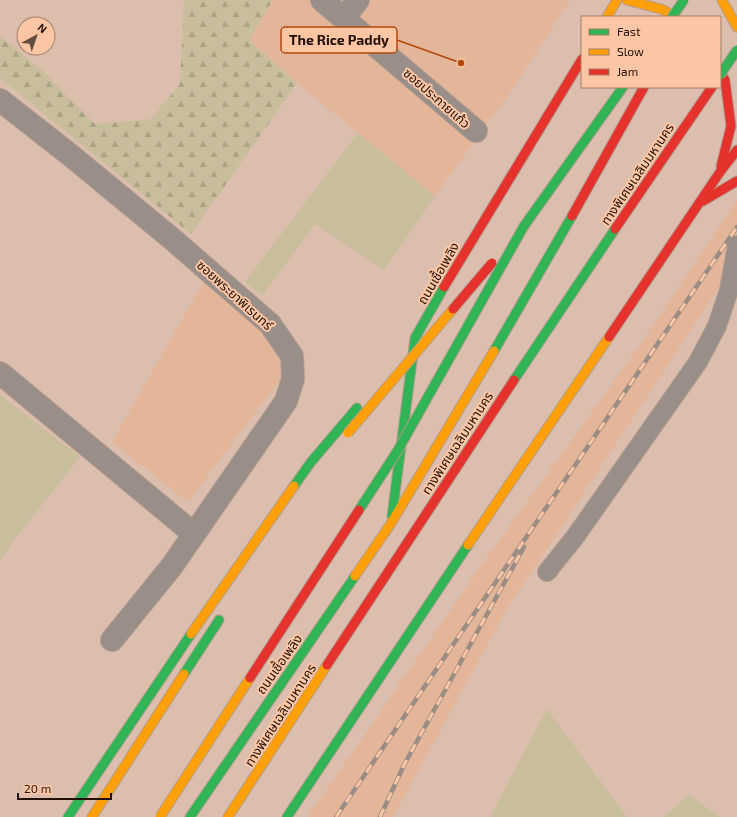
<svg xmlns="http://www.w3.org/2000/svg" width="737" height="817" viewBox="0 0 737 817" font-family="'Exo 2','Noto Sans Thai',sans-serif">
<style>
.built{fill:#e3b599}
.green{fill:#c8be9c}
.forest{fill:url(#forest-firs)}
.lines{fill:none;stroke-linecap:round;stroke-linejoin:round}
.lane-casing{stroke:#b39c8e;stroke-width:20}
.street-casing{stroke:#b39c8e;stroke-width:24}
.fast-casing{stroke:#b39c8e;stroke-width:11}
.slow-casing{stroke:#b39c8e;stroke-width:11}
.jam-casing{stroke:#b39c8e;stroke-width:11}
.lane{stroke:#9a8e88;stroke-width:18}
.street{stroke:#9a8e88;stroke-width:22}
.fast{stroke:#30b455;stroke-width:9}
.slow{stroke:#ff9f0a;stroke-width:9}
.jam{stroke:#e5322d;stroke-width:9}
.rail-casing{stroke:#9b8d84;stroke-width:4.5}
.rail{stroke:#fcc6a5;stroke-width:3;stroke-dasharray:9;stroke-linecap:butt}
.fast-bridge-casing{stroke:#b39c8e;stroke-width:11;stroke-linecap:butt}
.slow-bridge-casing{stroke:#b39c8e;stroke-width:11;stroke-linecap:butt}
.jam-bridge-casing{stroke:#b39c8e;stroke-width:11;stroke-linecap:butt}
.fast-bridge{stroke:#30b455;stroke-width:9}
.slow-bridge{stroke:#ff9f0a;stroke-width:9}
.jam-bridge{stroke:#e5322d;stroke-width:9}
.labels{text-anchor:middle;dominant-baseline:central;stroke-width:4;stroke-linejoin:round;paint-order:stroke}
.street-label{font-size:13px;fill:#221004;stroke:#fcc6a5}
.leader{fill:none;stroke:#b6470a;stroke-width:1.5}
.callout-dot{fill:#b6470a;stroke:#fcc6a5;stroke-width:1.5}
.callout{fill:#fcc6a5;stroke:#b6470a;stroke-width:1.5}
.callout-label{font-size:14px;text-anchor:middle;font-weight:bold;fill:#221004}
</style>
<defs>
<pattern id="forest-firs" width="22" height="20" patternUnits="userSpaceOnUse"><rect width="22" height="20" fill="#c8be9c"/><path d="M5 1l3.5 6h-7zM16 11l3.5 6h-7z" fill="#aca285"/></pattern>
</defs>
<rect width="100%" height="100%" fill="#dbbead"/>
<g class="built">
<polygon points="273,0 570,0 515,86 435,196 297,83 249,40"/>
<polygon points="737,200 737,260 506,611 393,817 308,817 478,570 638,348"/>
<polygon points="204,281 267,332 278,345 285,373 188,502 112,442"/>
</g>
<g class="green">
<polygon points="358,133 435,196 384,270 315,224 262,296 245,282"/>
<polygon points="0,395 80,457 15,539 0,562"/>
<polygon points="547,709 627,817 490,817"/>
<polygon points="689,795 720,817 664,817"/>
</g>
<polygon class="forest" points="184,0 273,0 249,40 297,83 191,234 0,78 0,36 42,70 95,124 151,119 180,84"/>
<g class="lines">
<defs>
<polyline id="lane" points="547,572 575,537 698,362 717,326 729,290 737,245"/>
<g id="street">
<polyline points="322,0 476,131"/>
<polyline points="344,18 358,0"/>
<polyline points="0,100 69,154 171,238 270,324 292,356 293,379 286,401 172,566 112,640"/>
<polyline points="0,373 194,534"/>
</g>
<g id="fast">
<polyline points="524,226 623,87"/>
<polyline points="494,351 572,216"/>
<polyline points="514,380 615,229"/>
<polyline points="294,486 311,462 357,408"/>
<polyline points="392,516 415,338 444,287"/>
<polyline points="184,674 219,620"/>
<polyline points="68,817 191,634"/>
<polyline points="190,817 355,576"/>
<polyline points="287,817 468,545"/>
</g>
<g id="slow">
<polyline points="627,0 664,10 672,17"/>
<polyline points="722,0 737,27"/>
<polyline points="607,17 617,0"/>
<polyline points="468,545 609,337"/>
<polyline points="355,576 390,525 494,351"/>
<polyline points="191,634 294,486"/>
<polyline points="92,817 184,674"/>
<polyline points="228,817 327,665"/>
</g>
<g id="jam">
<polyline points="720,72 725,80 731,126 721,166"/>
<polyline points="703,201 737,181"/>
<polyline points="572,216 644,87"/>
<polyline points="615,229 712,87"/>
<polyline points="444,287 582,59"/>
<polyline points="609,337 720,172 737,150"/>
<polyline points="327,665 514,380"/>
</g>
</defs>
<use href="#lane" class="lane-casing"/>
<use href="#street" class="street-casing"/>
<use href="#fast" class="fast-casing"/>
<use href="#slow" class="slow-casing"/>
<use href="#jam" class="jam-casing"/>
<use href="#lane" class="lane"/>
<use href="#street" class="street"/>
<use href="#fast" class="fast"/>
<use href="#slow" class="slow"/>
<use href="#jam" class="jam"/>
<defs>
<g id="rail">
<polyline points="336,817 737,227"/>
<polyline points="380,817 405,763 524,547"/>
</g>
</defs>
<use href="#rail" class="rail-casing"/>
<use href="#rail" class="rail"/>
<defs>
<g id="fast-bridge">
<polyline points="672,17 684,0"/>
<polyline points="720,75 737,50"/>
<polyline points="359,510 398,450 524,226"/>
</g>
<g id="slow-bridge">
<polyline points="348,433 453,309"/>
<polyline points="160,817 250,678"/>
</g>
<g id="jam-bridge">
<polyline points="453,309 492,263"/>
<polyline points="250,678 359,510"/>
</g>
</defs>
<use href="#fast-bridge" class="fast-bridge-casing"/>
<use href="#slow-bridge" class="slow-bridge-casing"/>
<use href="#jam-bridge" class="jam-bridge-casing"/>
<use href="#fast-bridge" class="fast-bridge"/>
<use href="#slow-bridge" class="slow-bridge"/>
<use href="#jam-bridge" class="jam-bridge"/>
</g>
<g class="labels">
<g class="street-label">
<text transform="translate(437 98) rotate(41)">ซอยประกายแก้ว</text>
<text transform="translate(637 174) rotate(-56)">ทางพิเศษเฉลิมมหานคร</text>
<text transform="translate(438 273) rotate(-60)">ถนนเชื้อเพลิง</text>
<text transform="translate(235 295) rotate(42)">ซอยพระยาพิเรนทร์</text>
<text transform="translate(457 443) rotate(-57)">ทางพิเศษเฉลิมมหานคร</text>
<text transform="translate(279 664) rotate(-55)">ถนนเชื้อเพลิง</text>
<text transform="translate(280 715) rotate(-57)">ทางพิเศษเฉลิมมหานคร</text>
</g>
</g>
<path class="leader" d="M461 63L397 40"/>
<circle class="callout-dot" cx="461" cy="63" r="4"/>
<rect class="callout" x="281" y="27" width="116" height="26" rx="4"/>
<g class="callout-label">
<text x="339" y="45">The Rice Paddy</text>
</g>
<rect x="581" y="16" width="140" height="72" fill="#fcc6a5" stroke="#a57d65"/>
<rect x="589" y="29" width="20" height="6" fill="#30b455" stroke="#a57d65"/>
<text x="617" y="36" font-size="12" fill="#221004">Fast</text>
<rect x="589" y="49" width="20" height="6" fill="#ff9f0a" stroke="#a57d65"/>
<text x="617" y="56" font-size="12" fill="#221004">Slow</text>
<rect x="589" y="69" width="20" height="6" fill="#e5322d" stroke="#a57d65"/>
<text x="617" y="76" font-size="12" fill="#221004">Jam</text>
<g transform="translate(36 36) rotate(40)"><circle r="19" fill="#fcc6a5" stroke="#a57d65"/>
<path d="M0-3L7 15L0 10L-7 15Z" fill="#634d3f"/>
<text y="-6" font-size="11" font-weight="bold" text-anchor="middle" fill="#221004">N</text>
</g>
<path d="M18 793v6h93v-6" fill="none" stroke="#221004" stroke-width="2"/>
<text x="24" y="793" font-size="12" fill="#221004" stroke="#fcc6a5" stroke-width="3" paint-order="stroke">20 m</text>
</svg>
